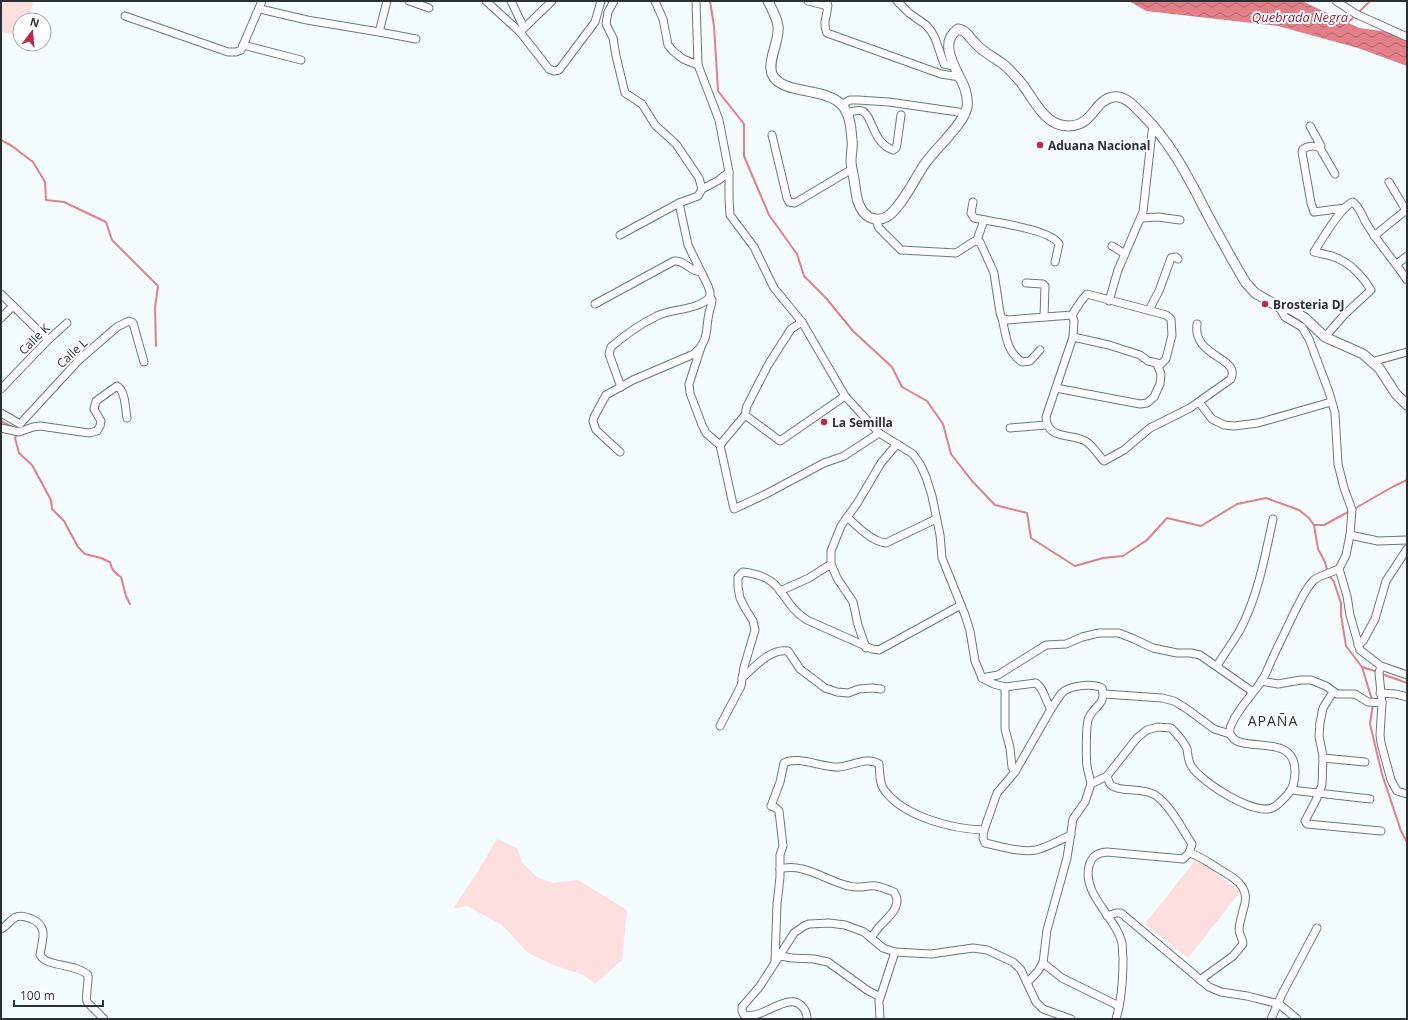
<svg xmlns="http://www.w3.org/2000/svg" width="1408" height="1020" viewBox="0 0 1408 1020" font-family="'Open Sans',sans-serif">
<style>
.grass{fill:#fedfe0}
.water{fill:url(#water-waves)}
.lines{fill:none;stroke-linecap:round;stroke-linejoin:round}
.stream{stroke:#e37f88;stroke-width:2}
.minor-casing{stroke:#68797d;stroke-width:9}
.major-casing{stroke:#68797d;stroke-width:11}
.minor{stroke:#fff;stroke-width:7}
.major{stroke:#fff;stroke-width:9}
.poi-dot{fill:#bb2a49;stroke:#fff;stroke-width:1.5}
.labels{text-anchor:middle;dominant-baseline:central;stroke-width:4;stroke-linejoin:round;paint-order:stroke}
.poi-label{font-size:12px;font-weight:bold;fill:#293132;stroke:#fff;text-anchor:start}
.street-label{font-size:12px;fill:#293132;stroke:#fff}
.water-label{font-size:13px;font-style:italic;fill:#9a233b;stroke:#fff}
.quarter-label{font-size:14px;letter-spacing:1px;fill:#293132;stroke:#fff}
</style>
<defs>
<pattern id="water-waves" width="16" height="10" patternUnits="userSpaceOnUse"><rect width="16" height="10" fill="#e37f88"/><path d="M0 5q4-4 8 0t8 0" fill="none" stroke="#b86970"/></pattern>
</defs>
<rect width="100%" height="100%" fill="#f4fcfd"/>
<g class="grass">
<polygon points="1,1 33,1 29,20 20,20 20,36 1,32"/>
<polygon points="497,839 517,848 522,862 537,877 553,883 578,880 627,910 622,960 595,984 584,975 553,965 528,953 502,925 467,906 453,909 478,871"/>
<polygon points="1197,858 1240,892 1188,958 1145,924"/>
</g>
<polygon class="water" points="1129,1 1302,1 1359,28 1407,34 1407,66 1358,48 1278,26 1146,11"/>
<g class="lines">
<g class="stream">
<polyline points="710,1 714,26 718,91 744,124 744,156 769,215 797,254 804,276 826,298 853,331 892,367 902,387 927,401 943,424 951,454 972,481 995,505 1027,513 1031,538 1075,566 1103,558 1123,556 1147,540 1167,518 1201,526 1237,504 1266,498 1299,510 1309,518 1314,525 1318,549 1325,562 1328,574 1334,582 1341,603 1341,615 1346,646 1362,667 1378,672"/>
<polyline points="1358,13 1370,1"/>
<polyline points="1346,24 1355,16"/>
<polyline points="1,140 12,146 33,162 45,182 46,200 64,202 106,222 112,240 158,286 155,308 156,346"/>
<polyline points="1,421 14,428"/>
<path d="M17 434 15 438 19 453 32 465 51 500 52 509 64 521 78 547 85 554 101 558 110 562C111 569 114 573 121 577L126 596 130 604"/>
<polyline points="1354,509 1394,486 1407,480"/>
<polyline points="1314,525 1324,525 1350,511"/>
<polyline points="1362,667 1372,700"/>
<polyline points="1382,674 1407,683"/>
<polyline points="1373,704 1370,724 1382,774 1401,831 1407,842"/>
</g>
<defs>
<g id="minor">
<polyline points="409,1 429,8"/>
<polyline points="486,1 520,32 549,69 554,71 559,70 595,22 601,1"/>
<polyline points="511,1 524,28"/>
<polyline points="614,1 608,12 606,24 613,38 616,56 625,93 642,104 655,125 676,144 699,178 702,189"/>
<polyline points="655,1 663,19 668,45 673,51 683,59 698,65"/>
<path d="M696 1 698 65 719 120 729 172V198L730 215 754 247 774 288 802 322 845 396 879 433 913 454 920 464 926 477 932 496 940 535 942 558 965 615 970 631 975 661 982 678 994 684 1005 687 1036 683C1044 688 1045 701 1051 709 1055 704 1058 697 1062 693 1070 685 1092 683 1102 688 1107 706 1092 706 1088 720 1086 727 1086 758 1087 766 1088 772 1090 778 1091 784"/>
<polyline points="808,1 828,6"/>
<path d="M827 1C830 14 821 20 827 33L941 74 960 77"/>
<polyline points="897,1 909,13 926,25 931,31 935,38 944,64 953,66"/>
<polyline points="1336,1 1356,14 1407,37"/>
<polyline points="260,9 307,20 379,32 416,39"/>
<polyline points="125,16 228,52 236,52 241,50 262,1"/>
<polyline points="379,32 387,1"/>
<polyline points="520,32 552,1"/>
<polyline points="243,45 301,60"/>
<polyline points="841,105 850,100 858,100 889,102 965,113"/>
<path d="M847 113C851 112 858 109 862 111 873 115 872 143 893 150L896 148 897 144 901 115"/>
<polyline points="1310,126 1321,146 1320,148"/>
<polyline points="772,135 787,198 789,202 795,203 852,169"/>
<path d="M1335 174 1320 148C1315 145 1308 146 1303 149L1302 152 1311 203 1314 212 1345 208"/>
<polyline points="1389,182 1407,212"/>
<path d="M973 202 971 213 974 218C992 222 1051 229 1059 244L1055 262"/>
<polyline points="1142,218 1158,217 1180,220"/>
<polyline points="876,220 879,228 901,250 956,253 973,242 977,240 980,242 994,273 1000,313 1002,318 1007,320 1072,315 1081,301 1087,294 1166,315 1171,319 1172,335 1166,359 1161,364 1148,361 1140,355 1109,345 1073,337"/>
<polyline points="620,235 679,203 698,196 702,189 719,180 729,172"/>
<polyline points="1374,236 1405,211"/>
<polyline points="977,240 984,220"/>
<polyline points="1112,246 1125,254"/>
<polyline points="1397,264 1407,256"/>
<polyline points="1026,283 1043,284 1045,286 1044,317"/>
<polyline points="1,294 48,340"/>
<polyline points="1109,301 1118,270 1143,212 1152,132 1154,125"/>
<path d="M595 304 674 261C685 260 689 271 701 272"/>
<polyline points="1149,310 1159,291 1171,258 1176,257 1178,259"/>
<path d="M1072 315 1074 321 1073 337 1046 417C1047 440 1070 433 1085 441 1092 444 1098 455 1104 461L1124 450 1150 428 1190 408 1231 379C1241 357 1192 357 1197 324"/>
<polyline points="1,318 13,306"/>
<path d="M1002 318C1006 335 1006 351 1022 362L1030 361 1040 350"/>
<path d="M1325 337 1344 315 1371 290C1364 278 1352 265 1339 259 1332 255 1322 254 1314 252 1321 241 1342 205 1353 202 1359 207 1362 214 1365 221 1377 242 1393 259 1407 280"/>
<polyline points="701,347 689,384 690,393 702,425 706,433 720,445 734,509 764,495 824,463 844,456 879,433"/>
<polyline points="1371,362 1407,352"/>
<path d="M621 387 609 354 611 347C625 335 640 324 657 316 673 308 697 311 710 297"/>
<polyline points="1056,388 1140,404 1147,403 1154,397 1160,384 1161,374 1157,364"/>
<polyline points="1,389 48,340 67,323"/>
<polyline points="1199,402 1212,419 1224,425 1234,426 1258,423 1331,402"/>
<polyline points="1,413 20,424 80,359 117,327 129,321 133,323 144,362"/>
<polyline points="745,415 780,441 845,396"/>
<path d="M1 428 19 432 33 427 40 426 89 433 97 431 100 426 101 421 94 409 96 401 117 386C126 392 125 408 127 418"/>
<polyline points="1010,428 1046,425"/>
<polyline points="720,445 745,415 747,406 768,365 791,329 802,322"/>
<path d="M620 452 596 430 593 421 594 417 606 395 633 380 694 354C710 339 705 331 709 313 710 308 712 304 712 300L710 297V292L708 286 688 245 679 203"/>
<path d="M847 517C857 526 872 542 886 543L936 519"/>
<polyline points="1350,535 1378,541 1407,540"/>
<polyline points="1339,569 1347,596 1350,615 1360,650 1381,666 1407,675"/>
<polyline points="780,591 809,578 831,564"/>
<polyline points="1358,645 1363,641 1375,619 1386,581 1407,549"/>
<polyline points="866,648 858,625 853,602 837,578 831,564 831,551 841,526 858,502 881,463 897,444"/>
<path d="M1217 666C1224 654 1233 642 1240 630 1258 596 1265 556 1273 519"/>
<path d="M742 678C755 667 770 648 788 651L800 669 825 688 837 692 848 693 859 689 872 688 881 689"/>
<polyline points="982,678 998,675 1046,645 1066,644 1082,637 1099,633 1119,633 1134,639 1153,648 1177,653 1191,653 1200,655 1253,692"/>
<polyline points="1261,681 1278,684 1301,680 1311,680 1326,686 1337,694 1355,694 1368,702 1382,703 1379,673 1381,666"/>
<polyline points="1005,687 1005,729 1010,748 1012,767 1015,772"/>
<polyline points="1333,692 1323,708 1320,723 1319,736 1323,756 1322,785 1316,800 1305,821 1307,824 1381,831"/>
<polyline points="1380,693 1396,694 1407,697"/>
<polyline points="1104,694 1162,698 1174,701 1187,709 1214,729 1230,734"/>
<polyline points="1382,703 1380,735 1381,743 1391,780 1397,791 1407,794"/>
<path d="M1051 709 1015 772 997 793 984 830 983 838 985 843C1000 846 1021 853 1036 850 1048 847 1060 840 1071 835"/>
<path d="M720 726 741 686 744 667 755 630 753 621 745 608 740 598 738 587V577L743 572C787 577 778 602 807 620L872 649 879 650 961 605"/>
<polyline points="1323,758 1365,762"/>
<path d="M1107 776C1108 779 1109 783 1111 785 1120 793 1146 786 1159 798 1173 810 1182 829 1192 844L1189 853 1183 859 1107 852C1097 853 1092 856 1089 866 1082 895 1116 917 1122 943 1123 948 1122 954 1123 958 1123 979 1122 999 1116 1019"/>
<polyline points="1291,790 1370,799"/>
<path d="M1189 853C1201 856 1209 863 1219 869 1231 876 1249 885 1245 903 1243 911 1240 920 1239 929 1239 935 1243 939 1243 944L1233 956 1200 980"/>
<path d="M780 869C804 862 826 881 849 886 860 889 867 885 876 886 882 887 889 890 894 892 904 906 887 918 879 927 876 931 873 935 871 938"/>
<polyline points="1107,916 1116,913 1121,913 1209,987 1221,992 1247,996 1279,1004 1297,1019"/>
<path d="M1 929C7 926 10 920 16 917 22 915 26 917 32 919 49 927 42 940 40 955 46 967 75 963 88 975 89 983 85 995 87 1002L104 1019"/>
<polyline points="780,956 792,958 814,959 828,962 867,990 880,997"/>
<path d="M775 961 777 904 780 877V855L783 846 779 811 776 808 771 806 780 782 784 763C797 755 823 768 839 767 852 766 867 756 879 764 880 773 879 784 885 791 905 817 952 829 984 830"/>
<polyline points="1043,963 1062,978 1119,1006"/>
<path d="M1027 983 1038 971 1043 963 1047 930 1067 858 1073 819 1085 802 1091 784 1107 776 1137 738 1147 730 1158 727 1171 728C1177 734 1184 741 1187 749 1188 755 1188 762 1192 767 1203 783 1253 815 1272 808 1279 805 1283 799 1288 794 1294 787 1295 780 1295 771 1295 730 1236 756 1230 733 1227 722 1254 692 1261 682 1266 675 1269 665 1273 657 1280 642 1288 626 1295 611 1301 600 1305 589 1314 580 1318 576 1333 572 1339 569L1346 555 1350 535 1352 510 1344 488 1338 464 1335 413 1329 392 1309 339 1302 327 1285 317 1279 307"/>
<path d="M807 1019C807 1009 799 1000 789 1002 774 1004 761 1018 744 1015L742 1011V1007L760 986 794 933 804 926 809 924 829 923 845 925 864 932 883 948 895 952 931 954 973 948 987 950 1013 962 1021 970 1036 1002 1043 1009 1071 1019"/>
<polyline points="880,1019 879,1001 895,952"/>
<polyline points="1271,1019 1282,994 1317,928"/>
</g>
<path id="major" d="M768 1C772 9 777 18 778 26 780 41 767 60 772 74 781 95 826 87 842 105 850 114 851 128 852 140 853 147 851 154 851 161 851 167 853 173 854 179 856 191 856 209 869 217 875 220 882 220 888 216 901 207 915 179 924 165 931 155 940 146 948 137 955 128 965 118 967 107 968 100 967 95 965 89 959 72 936 44 958 29 968 31 969 38 976 44 983 52 992 56 1000 62 1007 66 1012 73 1018 79 1029 91 1036 109 1049 119 1055 124 1062 126 1069 126 1094 125 1093 101 1113 97 1125 95 1134 106 1141 113 1174 145 1192 185 1213 225 1224 244 1234 264 1246 283L1255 293 1279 307 1290 309 1305 318 1325 337 1363 354 1379 368 1396 394 1407 405"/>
</defs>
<use href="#minor" class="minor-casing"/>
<use href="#major" class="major-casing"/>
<use href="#minor" class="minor"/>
<use href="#major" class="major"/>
</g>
<g class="poi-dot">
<circle cx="1040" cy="145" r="4"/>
<circle cx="1265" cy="304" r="4"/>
<circle cx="824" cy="422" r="4"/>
</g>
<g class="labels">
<g class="poi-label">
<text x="1048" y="145">Aduana Nacional</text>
<text x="1273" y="304">Brosteria DJ</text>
<text x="832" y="422">La Semilla</text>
</g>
<g class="street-label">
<text transform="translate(34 339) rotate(-45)">Calle K</text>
<text transform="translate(72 353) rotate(-43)">Calle L</text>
</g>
<g class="water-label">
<text x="1300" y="17">Quebrada Negra</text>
</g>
<g class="quarter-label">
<text x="1273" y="720">APAÑA</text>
</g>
</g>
<rect width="1408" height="1020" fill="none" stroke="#293132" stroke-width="4"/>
<g transform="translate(32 32) rotate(16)"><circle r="19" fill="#ffffff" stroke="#a9adad"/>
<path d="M0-3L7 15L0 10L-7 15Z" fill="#bb2a49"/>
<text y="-6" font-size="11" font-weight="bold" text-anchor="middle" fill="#293132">N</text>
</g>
<path d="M14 1000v6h89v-6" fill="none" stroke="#293132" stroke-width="2"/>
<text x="20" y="1000" font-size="12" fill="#293132" stroke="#ffffff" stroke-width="3" paint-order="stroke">100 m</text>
</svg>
